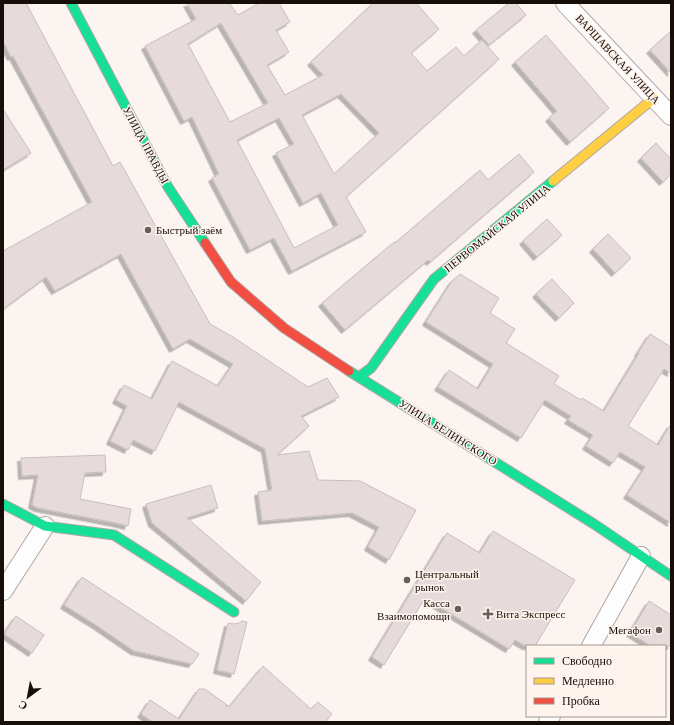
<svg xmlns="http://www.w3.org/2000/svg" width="674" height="725" viewBox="0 0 674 725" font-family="Georgia,serif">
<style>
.building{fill:#e7dadb;stroke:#c7bebe;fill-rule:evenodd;filter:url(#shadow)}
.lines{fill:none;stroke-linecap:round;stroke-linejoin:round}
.street-casing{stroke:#afa7a3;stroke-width:20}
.fast-casing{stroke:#afa7a3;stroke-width:11}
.slow-casing{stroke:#afa7a3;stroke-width:11}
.jam-casing{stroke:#afa7a3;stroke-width:11}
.street{stroke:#fefdfd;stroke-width:18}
.fast{stroke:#16e098;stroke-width:9}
.slow{stroke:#ffcf43;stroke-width:9}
.jam{stroke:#f24e42;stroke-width:9}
.poi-dot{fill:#675e5a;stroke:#fff3ed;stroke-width:1.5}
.labels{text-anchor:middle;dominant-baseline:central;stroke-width:3;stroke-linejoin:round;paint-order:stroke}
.street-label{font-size:11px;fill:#170e09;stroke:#fff3ed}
.poi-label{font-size:11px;fill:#170e09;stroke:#fff3ed;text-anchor:start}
</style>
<defs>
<filter id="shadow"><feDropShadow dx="-3.5" dy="3.5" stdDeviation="0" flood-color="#0004"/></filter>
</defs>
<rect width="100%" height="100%" fill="#fbf4f1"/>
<g class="building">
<polygon points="3,3 26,3 113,166 120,162 210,324 233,337 308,387 327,378 339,397 301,416 309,426 277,455 309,451 318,480 360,481 416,510 389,560 368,547 379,527 352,513 262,521 258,492 272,490 265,449 179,402 155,451 133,440 128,450 110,441 127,406 116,400 124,385 152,399 172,361 218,386 233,364 190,339 173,349 121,254 55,291 46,277 3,309 3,251 92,202 13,56 11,57 3,41"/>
<path d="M187 3H229L238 15 259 3H279L290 22 276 30 289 52 267 65 285 95 323 75 311 62 373 3H416L439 29 411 53 427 71 456 47 464 56 482 40 499 59 346 197 366 232 292 271 274 238 250 250 212 178 219 174 192 117 184 121 145 46 196 19ZM221 23 268 103 230 122 188 44ZM341 94 379 133 334 174 302 115ZM279 118 294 144 276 153 303 203 321 193 338 225 294 248 237 140Z"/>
<polygon points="509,3 516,3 526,15 489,45 476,30"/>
<polygon points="671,31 671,73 650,50"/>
<polygon points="546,35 609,108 570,142 549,118 557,111 515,62"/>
<polygon points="3,109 31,153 3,170"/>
<polygon points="656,143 671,159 671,174 663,182 641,158"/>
<polygon points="519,154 534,172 430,262 428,260 345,330 322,303 394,242 395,243 480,170 488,180"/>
<polygon points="547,219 562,235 537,257 523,241"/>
<polygon points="608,234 631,258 615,273 593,249"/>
<polygon points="460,274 499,298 490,313 515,329 506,343 559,376 554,384 581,400 582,398 604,411 639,353 638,353 650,334 671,347 671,373 664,369 628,426 658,445 671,424 671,523 627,495 645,467 620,452 613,463 586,446 593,435 568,420 571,416 545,400 521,438 438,387 449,370 478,389 493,364 426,322 452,281"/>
<polygon points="552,279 574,303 559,318 536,294"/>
<polygon points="105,455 106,472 85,473 80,499 131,509 128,526 116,523 38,508 32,505 38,475 22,476 21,458"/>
<polygon points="211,485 218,508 187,518 261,582 246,601 152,523 146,504"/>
<polygon points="493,531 575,580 535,646 526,646 515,640 509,649 425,598 384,665 372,657 447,533 480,553"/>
<polygon points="82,577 199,654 192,664 134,651 96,625 64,605"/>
<polygon points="649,601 671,615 671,646 651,646 630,633"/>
<polygon points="16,616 44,635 32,653 4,634"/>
<polygon points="242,621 247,622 234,674 217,670 228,623 234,624 239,623"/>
<polygon points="263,666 311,709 318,702 332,714 325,722 153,722 141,714 150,700 179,719 199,689 205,689 227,705 226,707 228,705 229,707"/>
</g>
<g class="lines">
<defs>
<g id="street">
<polyline points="565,3 671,116"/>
<polyline points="3,591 45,526"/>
<polyline points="591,646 641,556"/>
<polyline points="548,722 551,716"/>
</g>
<g id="fast">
<polyline points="71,3 168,187 205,243"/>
<polyline points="349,371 594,524 671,576"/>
<polyline points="359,377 371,368 434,279 553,181"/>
<polyline points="3,504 45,526 114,535 234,612"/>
</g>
<polyline id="slow" points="553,181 654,98"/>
<polyline id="jam" points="205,243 231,282 284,328 349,371"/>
</defs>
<use href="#street" class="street-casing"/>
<use href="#fast" class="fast-casing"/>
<use href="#slow" class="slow-casing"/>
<use href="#jam" class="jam-casing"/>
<use href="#street" class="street"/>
<use href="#fast" class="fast"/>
<use href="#slow" class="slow"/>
<use href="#jam" class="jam"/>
</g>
<g class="poi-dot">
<circle cx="148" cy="230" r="4"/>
<circle cx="407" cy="580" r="4"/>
<circle cx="458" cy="609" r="4"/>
<path d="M486 608h4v4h4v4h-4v4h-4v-4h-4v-4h4z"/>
<circle cx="659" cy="630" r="4"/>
</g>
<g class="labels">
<g class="street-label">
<text transform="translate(618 59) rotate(47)">ВАРШАВСКАЯ УЛИЦА</text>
<text transform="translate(146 145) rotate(62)">УЛИЦА ПРАВДЫ</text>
<text transform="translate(497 228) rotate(-39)">ПЕРВОМАЙСКАЯ УЛИЦА</text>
<text transform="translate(448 432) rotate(32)">УЛИЦА БЕЛИНСКОГО</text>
</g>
<g class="poi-label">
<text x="156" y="230">Быстрый заём</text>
<text x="415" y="574">Центральный<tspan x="415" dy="13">рынок</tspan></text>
<text x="450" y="603" text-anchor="end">Касса<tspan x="450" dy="13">Взаимопомощи</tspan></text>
<text x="496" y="614">Вита Экспресс</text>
<text x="651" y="630" text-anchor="end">Мегафон</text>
</g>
</g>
<rect width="674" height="725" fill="none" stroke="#170e09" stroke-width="8"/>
<rect x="526" y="645" width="140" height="72" fill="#fff3ed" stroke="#a29792"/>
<rect x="534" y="658" width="20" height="6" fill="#16e098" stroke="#a29792"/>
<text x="562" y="665" font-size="12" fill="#170e09">Свободно</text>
<rect x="534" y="678" width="20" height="6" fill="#ffcf43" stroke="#a29792"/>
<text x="562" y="685" font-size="12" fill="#170e09">Медленно</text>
<rect x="534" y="698" width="20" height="6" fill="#f24e42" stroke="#a29792"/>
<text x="562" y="705" font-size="12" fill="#170e09">Пробка</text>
<g transform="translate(28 697) rotate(212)" stroke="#fff3ed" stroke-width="3" paint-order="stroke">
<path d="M0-3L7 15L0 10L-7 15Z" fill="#170e09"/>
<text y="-6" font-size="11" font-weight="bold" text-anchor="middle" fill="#170e09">С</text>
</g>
</svg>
